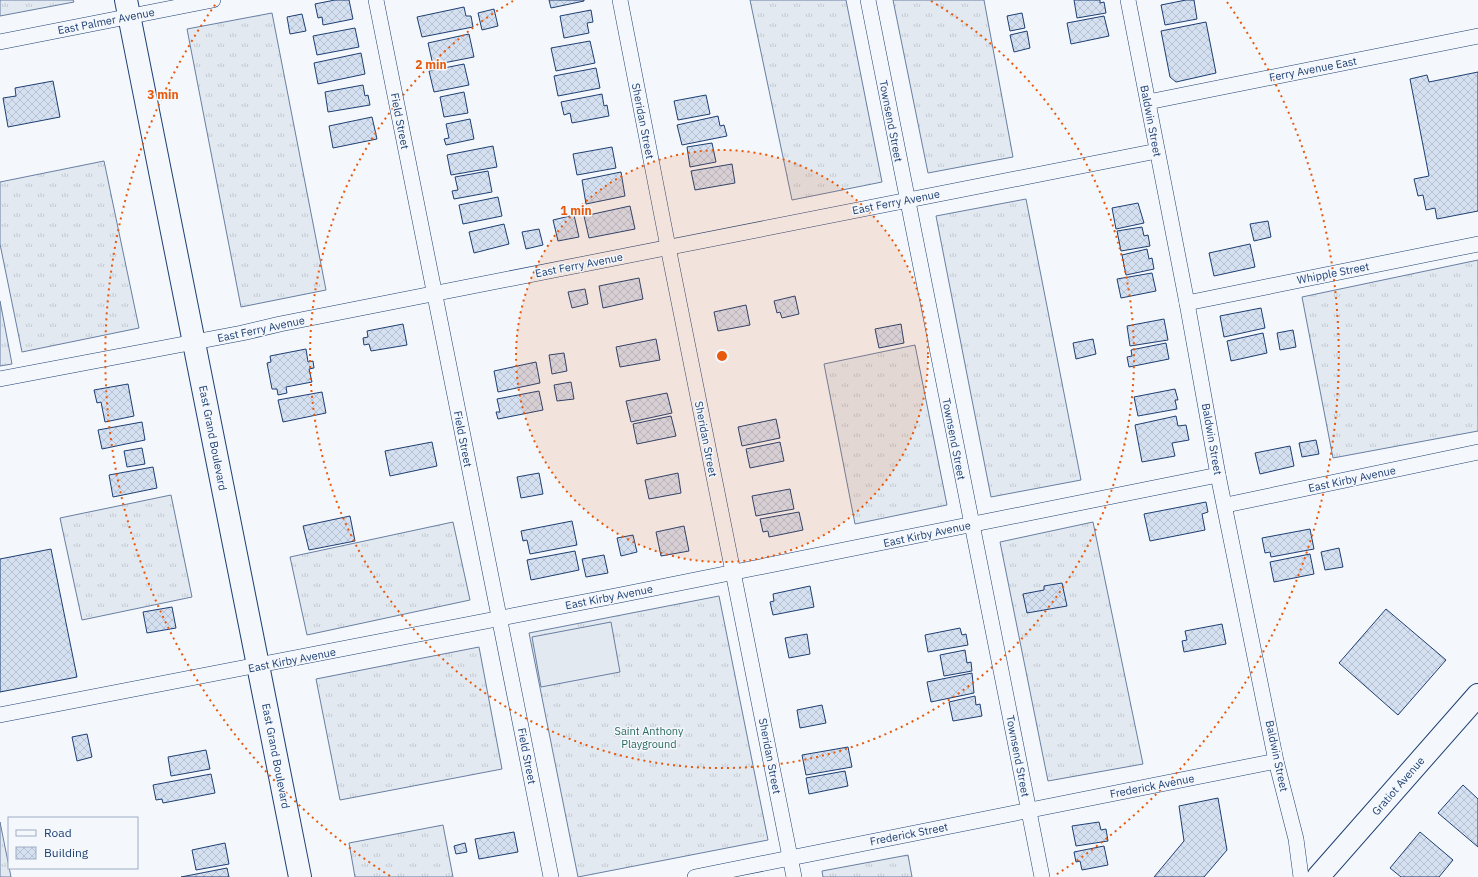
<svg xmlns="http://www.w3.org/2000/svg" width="1478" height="877" viewBox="0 0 1478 877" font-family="'IBM Plex Sans',sans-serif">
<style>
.grass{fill:url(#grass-tufts);stroke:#687fa3}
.garden{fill:#e3e9f0;stroke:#687fa3}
.building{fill:url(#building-cross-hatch);stroke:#1d3f73}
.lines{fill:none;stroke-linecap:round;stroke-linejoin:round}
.street-casing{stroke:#1d3f73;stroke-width:16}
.secondary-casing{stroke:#1d3f73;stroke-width:24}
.primary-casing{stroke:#1d3f73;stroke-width:24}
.street{stroke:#f4f7fb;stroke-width:15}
.secondary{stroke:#f4f7fb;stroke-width:22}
.primary{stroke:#f4f7fb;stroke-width:22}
.ring{fill:none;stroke:#e8590c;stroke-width:2;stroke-dasharray:2 4}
.labels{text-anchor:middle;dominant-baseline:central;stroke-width:3;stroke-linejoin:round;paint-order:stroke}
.street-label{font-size:11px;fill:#1d3f73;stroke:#f4f7fb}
.park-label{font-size:11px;fill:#2c6c60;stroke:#f4f7fb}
.centre{fill:#e8590c;stroke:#f4f7fb;stroke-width:2}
.ring-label{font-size:12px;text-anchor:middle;font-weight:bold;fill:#e8590c;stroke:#f4f7fb;stroke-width:3;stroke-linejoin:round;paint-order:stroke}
</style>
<defs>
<pattern id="grass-tufts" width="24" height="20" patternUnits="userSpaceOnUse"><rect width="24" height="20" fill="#e3e9f0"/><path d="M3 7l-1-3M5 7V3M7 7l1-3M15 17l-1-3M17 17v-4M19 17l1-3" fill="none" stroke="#c2c9d1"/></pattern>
<pattern id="building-cross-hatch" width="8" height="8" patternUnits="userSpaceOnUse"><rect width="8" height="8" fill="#d5e0f0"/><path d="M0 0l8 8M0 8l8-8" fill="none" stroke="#b6c1d1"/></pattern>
</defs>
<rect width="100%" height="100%" fill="#f4f7fb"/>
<g class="grass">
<polygon points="0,0 73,0 74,2 0,16"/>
<polygon points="750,0 846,0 882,182 792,200"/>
<polygon points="893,0 984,0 1013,157 928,173"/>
<polygon points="272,13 326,290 241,307 187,29"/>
<polygon points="104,161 139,328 22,352 0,244 0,182"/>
<polygon points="1026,199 1081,480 991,497 936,216"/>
<polygon points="1478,260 1478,431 1333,458 1302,297"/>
<polygon points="0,301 12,364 0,366"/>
<polygon points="915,345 947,505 855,524 824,364"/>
<polygon points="171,495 192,597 82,620 60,518"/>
<polygon points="453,522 470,600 307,635 290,557"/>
<polygon points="1093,522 1143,764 1048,781 1000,542"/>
<polygon points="719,596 768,840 578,877 529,633"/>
<polygon points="479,647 502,769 340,800 316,679"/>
<polygon points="0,822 11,877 0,877"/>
<polygon points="443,825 453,877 355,877 349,843"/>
<polygon points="908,855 912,877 823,877 822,871"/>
</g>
<polygon class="garden" points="611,622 620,672 541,687 532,637"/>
<g class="building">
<polygon points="335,0 349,0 353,19 323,25 322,17 318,18 315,4"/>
<polygon points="549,0 584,0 584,1 551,8"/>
<polygon points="1074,0 1100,0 1100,3 1104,2 1106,13 1077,18"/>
<polygon points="1186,0 1194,0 1197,19 1165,25 1161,5"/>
<polygon points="464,7 466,16 471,16 473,27 422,37 417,17"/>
<polygon points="494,9 498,26 482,30 478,13"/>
<polygon points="591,10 593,22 587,23 589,33 564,38 560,16"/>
<polygon points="1022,13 1025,28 1010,31 1007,16"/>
<polygon points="302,14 306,31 290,34 287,17"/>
<polygon points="1104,16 1109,36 1071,44 1067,23"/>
<polygon points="1206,22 1216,73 1176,82 1170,77 1161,31"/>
<polygon points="355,28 359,47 317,55 313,36"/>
<polygon points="1027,31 1030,48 1014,52 1010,35"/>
<polygon points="469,34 474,57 433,65 428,43"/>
<polygon points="590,41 595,63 556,71 551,48"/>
<polygon points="361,53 365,74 318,84 314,63"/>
<polygon points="464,64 469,85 434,92 429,71"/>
<polygon points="596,68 600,88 558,96 554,76"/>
<polygon points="1478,72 1478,211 1437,219 1435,208 1426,210 1423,195 1418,196 1414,179 1429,176 1410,79 1427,75 1429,82"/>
<polygon points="53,81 60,117 8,127 3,98 16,96 15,88"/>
<polygon points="363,85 365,96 368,95 370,105 328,112 325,92"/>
<polygon points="464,92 468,113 444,117 440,97"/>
<polygon points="602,94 604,106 607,105 609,116 572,123 570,113 564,115 561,102"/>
<polygon points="706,95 710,114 678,120 674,101"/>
<polygon points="718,116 720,126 724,125 727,136 682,145 677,125"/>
<polygon points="372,117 377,139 333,148 329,126"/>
<polygon points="470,119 474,139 446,145 444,139 449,138 446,124"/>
<polygon points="712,143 716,162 690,167 687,147"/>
<polygon points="493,146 497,167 451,175 447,155"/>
<polygon points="612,147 616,168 577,175 573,154"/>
<polygon points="732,164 735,183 695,190 691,171"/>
<polygon points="488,171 492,192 454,199 452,191 458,190 455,177"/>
<polygon points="621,172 625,196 586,204 582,180"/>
<polygon points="498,197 502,216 463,224 459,205"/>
<polygon points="1138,203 1144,223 1116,229 1112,208"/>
<polygon points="630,206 635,229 589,238 584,216"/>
<polygon points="574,215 579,237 558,241 553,220"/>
<polygon points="1268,221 1271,237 1254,241 1250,224"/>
<polygon points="504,224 509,244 474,253 469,232"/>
<polygon points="1142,227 1144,236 1148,235 1150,246 1121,251 1117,231"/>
<polygon points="539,229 543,245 526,249 522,232"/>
<polygon points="1250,244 1255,267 1214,276 1209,253"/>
<polygon points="1147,249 1149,259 1152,258 1154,269 1126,275 1122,255"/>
<polygon points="1152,273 1156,291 1121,298 1117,279"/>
<polygon points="639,278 643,299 603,308 599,286"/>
<polygon points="585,289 588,304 572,308 568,292"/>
<polygon points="795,296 799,314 782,318 780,312 777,313 774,301"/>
<polygon points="746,305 750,325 718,331 714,312"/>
<polygon points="1261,308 1265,328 1224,337 1220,316"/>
<polygon points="1164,319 1168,340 1130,346 1127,326"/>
<polygon points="403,324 407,345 371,351 369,344 364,345 363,338 368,337 367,331"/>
<polygon points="901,324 904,343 879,348 875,329"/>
<polygon points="1293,330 1296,347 1280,350 1277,333"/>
<polygon points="1263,333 1267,353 1231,361 1227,341"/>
<polygon points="656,339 660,360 620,367 616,347"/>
<polygon points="1093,339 1096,354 1076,359 1073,343"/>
<polygon points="1166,343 1169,359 1129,367 1127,357 1132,356 1131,350"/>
<polygon points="306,349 308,362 313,361 314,368 309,369 312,382 286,387 287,393 278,395 277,389 272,389 267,363 271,362 270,356"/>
<polygon points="564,353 567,371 552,374 549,355"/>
<polygon points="536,362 540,383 498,392 494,371"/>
<polygon points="571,382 574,399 557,401 554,385"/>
<polygon points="128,384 134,416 105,422 101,402 97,403 94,390"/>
<polygon points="1175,389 1178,400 1175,400 1177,409 1138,416 1134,397"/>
<polygon points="539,391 543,410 498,419 496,412 500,412 497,399"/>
<polygon points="322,392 326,413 283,422 278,400"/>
<polygon points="667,393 672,413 631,422 626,401"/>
<polygon points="671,416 676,436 637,444 633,424"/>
<polygon points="1176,416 1178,426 1186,425 1189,440 1172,443 1175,456 1142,462 1135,425"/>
<polygon points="776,419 780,438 742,446 738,427"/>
<polygon points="142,422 145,440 102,449 98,430"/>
<polygon points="1316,440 1319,454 1302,457 1299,443"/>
<polygon points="432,442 437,466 390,476 385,451"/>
<polygon points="780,442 784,461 750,468 746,449"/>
<polygon points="1290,446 1294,466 1260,474 1255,453"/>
<polygon points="142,448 145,464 127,467 124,451"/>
<polygon points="153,467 157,488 113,497 109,475"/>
<polygon points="539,473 543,494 521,498 517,477"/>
<polygon points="678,473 681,493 649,499 645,480"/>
<polygon points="790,489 794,509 756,516 752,496"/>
<polygon points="1206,502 1208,512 1202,514 1205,530 1150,541 1144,514"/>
<polygon points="799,512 803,530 769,537 768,531 763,532 760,519"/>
<polygon points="350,516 355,541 309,550 303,526"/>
<polygon points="572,521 577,545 530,554 527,540 523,541 521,531"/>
<polygon points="684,526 689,551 661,556 656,532"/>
<polygon points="1310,529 1314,549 1271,557 1270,552 1265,553 1262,538"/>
<polygon points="633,535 637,552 621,556 617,538"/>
<polygon points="1339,548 1343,567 1325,570 1321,552"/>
<polygon points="51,549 77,677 0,692 0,559"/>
<polygon points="575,551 579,570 531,580 527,560"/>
<polygon points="1310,554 1314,574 1274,582 1270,562"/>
<polygon points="604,555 608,573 586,577 582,559"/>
<polygon points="1062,583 1067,606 1027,613 1023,594 1044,590 1044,586"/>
<polygon points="810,586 814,607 773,615 770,602 774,601 773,594"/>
<polygon points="172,607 176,628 147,633 143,612"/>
<polygon points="1386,609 1446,660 1398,715 1339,663"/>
<polygon points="1222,624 1226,644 1184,652 1182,641 1187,640 1185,631"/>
<polygon points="960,628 962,635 966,634 968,645 928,652 925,635"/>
<polygon points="807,634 810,654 789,658 785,638"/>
<polygon points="965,650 967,663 971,662 972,671 944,676 940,655"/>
<polygon points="972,673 974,693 931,702 927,682"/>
<polygon points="975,696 976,705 980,704 982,716 953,721 949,702"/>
<polygon points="822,705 826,723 800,728 797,710"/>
<polygon points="87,734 92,757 77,761 72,737"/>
<polygon points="848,747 852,767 806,775 802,755"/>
<polygon points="206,750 210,769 171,776 168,757"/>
<polygon points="845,771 848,786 809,794 806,778"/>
<polygon points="211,774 215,793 163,803 162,799 156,800 153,785"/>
<polygon points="1463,785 1478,799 1478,847 1438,813"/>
<polygon points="1218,798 1227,850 1204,877 1154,877 1184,841 1179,806"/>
<polygon points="1099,822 1101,830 1106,829 1108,841 1076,846 1072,826"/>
<polygon points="514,832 518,852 479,859 475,839"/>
<polygon points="1420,832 1453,860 1439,877 1401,877 1390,868"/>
<polygon points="225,843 229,864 196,870 192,850"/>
<polygon points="465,843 467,852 456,854 454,846"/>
<polygon points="1104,846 1108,865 1082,870 1080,861 1076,862 1074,852"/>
<polygon points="227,868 229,877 181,877"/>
</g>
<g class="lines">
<defs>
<g id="street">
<polyline points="376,0 551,877"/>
<polyline points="620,0 668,247 794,877"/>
<polyline points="868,0 1042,877"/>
<polyline points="1128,0 1187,303 1218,475 1276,761 1296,839 1301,877"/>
<polyline points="0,42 213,0"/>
<polyline points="1148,102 1478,36"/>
<polyline points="1187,303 1478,244"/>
<polyline points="0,379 242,333 280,324 1157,151"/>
<polyline points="1226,505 1478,452"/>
<polyline points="0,715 620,595 1218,475"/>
<polyline points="695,877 1276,761"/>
</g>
<polyline id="secondary" points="126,0 300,877"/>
<polyline id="primary" points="1318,877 1478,695"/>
</defs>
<use href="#street" class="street-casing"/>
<use href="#secondary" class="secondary-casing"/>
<use href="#primary" class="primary-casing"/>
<use href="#street" class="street"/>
<use href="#secondary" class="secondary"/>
<use href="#primary" class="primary"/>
</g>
<circle cx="722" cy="356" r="206" fill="#e8590c" fill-opacity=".12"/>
<g class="ring">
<circle cx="722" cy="356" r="206"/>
<path d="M931 1A412 412 0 1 1 513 1"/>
<path d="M390 876A617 617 0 0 1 217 2M1227 2A617 617 0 0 1 1054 876"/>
</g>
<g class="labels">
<g class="street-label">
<text transform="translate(106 21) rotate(-11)">East Palmer Avenue</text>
<text transform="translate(1313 69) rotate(-11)">Ferry Avenue East</text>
<text transform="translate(400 121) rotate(79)">Field Street</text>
<text transform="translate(643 121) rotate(79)">Sheridan Street</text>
<text transform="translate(891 121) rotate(79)">Townsend Street</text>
<text transform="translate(1151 121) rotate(79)">Baldwin Street</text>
<text transform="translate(896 202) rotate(-11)">East Ferry Avenue</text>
<text transform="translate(579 265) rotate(-11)">East Ferry Avenue</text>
<text transform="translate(1333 273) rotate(-11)">Whipple Street</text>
<text transform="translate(261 329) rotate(-12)">East Ferry Avenue</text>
<text transform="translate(213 438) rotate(79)">East Grand Boulevard</text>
<text transform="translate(463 439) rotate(79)">Field Street</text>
<text transform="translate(706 439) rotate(79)">Sheridan Street</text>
<text transform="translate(954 439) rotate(79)">Townsend Street</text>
<text transform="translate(1212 439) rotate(80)">Baldwin Street</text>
<text transform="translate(1352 479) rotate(-12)">East Kirby Avenue</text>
<text transform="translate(927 534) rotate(-12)">East Kirby Avenue</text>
<text transform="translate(609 597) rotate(-11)">East Kirby Avenue</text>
<text transform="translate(292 660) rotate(-11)">East Kirby Avenue</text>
<text transform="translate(276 756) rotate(79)">East Grand Boulevard</text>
<text transform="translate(527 756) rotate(79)">Field Street</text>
<text transform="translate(770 756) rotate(79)">Sheridan Street</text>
<text transform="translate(1018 756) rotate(79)">Townsend Street</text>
<text transform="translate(1277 756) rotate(78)">Baldwin Street</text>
<text transform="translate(1152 786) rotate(-11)">Frederick Avenue</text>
<text transform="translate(1398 786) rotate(-49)">Gratiot Avenue</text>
<text transform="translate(909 834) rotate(-11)">Frederick Street</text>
</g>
<g class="park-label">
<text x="649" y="731">Saint Anthony<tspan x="649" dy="13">Playground</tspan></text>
</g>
</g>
<circle cx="722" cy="356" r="6" class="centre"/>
<g class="ring-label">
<text x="431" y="69">2 min</text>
<text x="163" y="99">3 min</text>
<text x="576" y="215">1 min</text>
</g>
<rect x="8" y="817" width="130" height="52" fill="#f4f7fb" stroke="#9eadc5"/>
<rect x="16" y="830" width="20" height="6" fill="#f4f7fb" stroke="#9eadc5"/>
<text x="44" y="837" font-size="12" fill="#1d3f73">Road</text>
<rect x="16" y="847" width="20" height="12" fill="url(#building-cross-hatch)" stroke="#9eadc5"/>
<text x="44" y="857" font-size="12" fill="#1d3f73">Building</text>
</svg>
